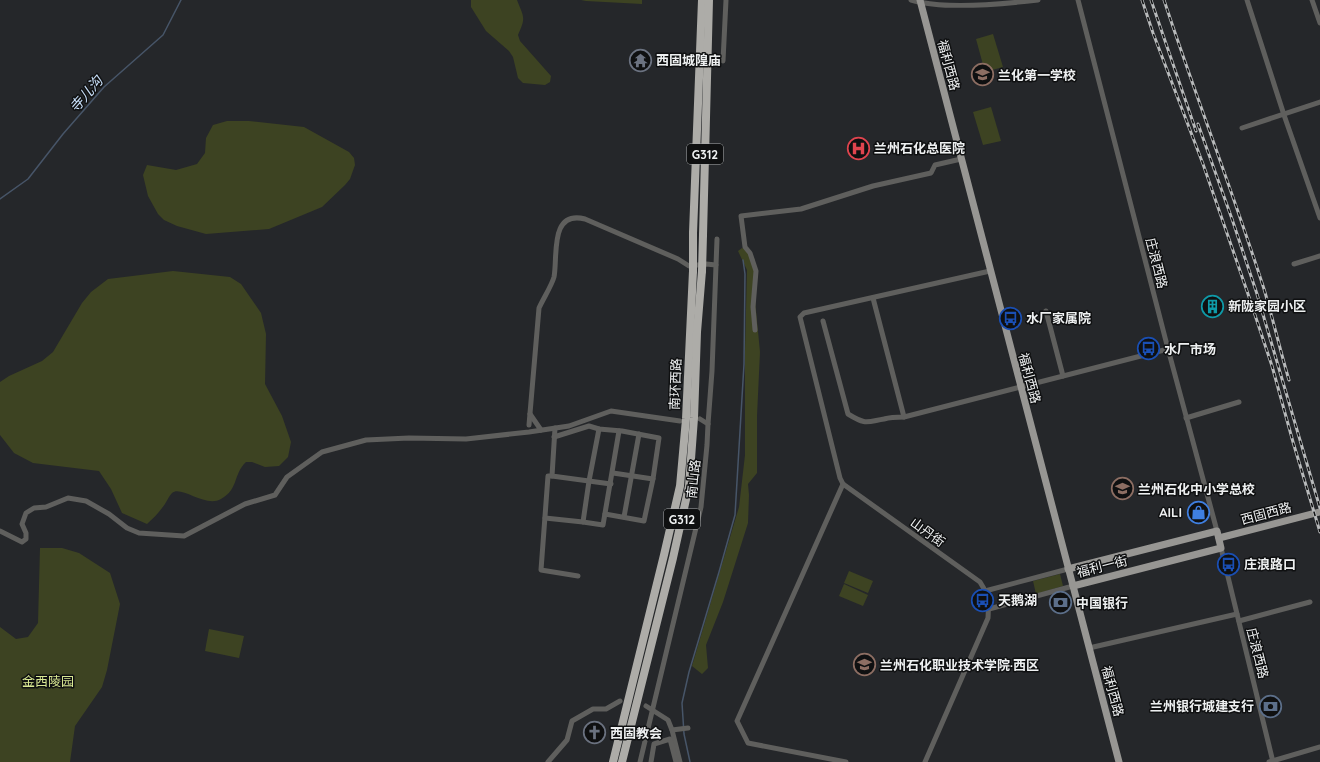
<svg xmlns="http://www.w3.org/2000/svg" width="1320" height="762" viewBox="0 0 1320 762" font-family="Quicksand,'Noto Sans SC',sans-serif">
<style>
.green{fill:#3d4322}
.lines{fill:none;stroke-linecap:round;stroke-linejoin:round}
.stream{stroke:#475568;stroke-width:1.5}
.minor{stroke:#5f5f5d;stroke-width:5}
.major{stroke:#979693;stroke-width:7}
.highway{stroke:#adaca8;stroke-width:8}
.rail-casing{stroke:#b8babb;stroke-width:3}
.rail{stroke:#0f1011;stroke-width:1.5;stroke-dasharray:4.5;stroke-linecap:butt}
.highway-bridge{stroke:#adaca8;stroke-width:8}
.labels{text-anchor:middle;dominant-baseline:central;stroke-width:3;stroke-linejoin:round;paint-order:stroke}
.shield{fill:#0f1011;stroke:#abadae;stroke-width:1}
.shield-label{font-size:12px;font-weight:bold;fill:#eef0f1}
.poi-label{font-size:13px;font-weight:bold;fill:#eef0f1;stroke:#0f1011;text-anchor:start}
.street-label{font-size:13px;fill:#eef0f1;stroke:#0f1011}
.park-label{font-size:13px;fill:#d8e792;stroke:#0f1011}
.water-label{font-size:14px;font-style:italic;fill:#c9e0fa;stroke:#0f1011}
</style>
<rect width="100%" height="100%" fill="#25272a"/>
<g class="green">
<path d="M471 0H517C524 18 526 17 518 35L520 41 551 76 550 82 545 85 523 83 518 78 513 57 509 51 486 31 471 7Z"/>
<polygon points="581,0 642,0 642,4 586,1"/>
<polygon points="993,34 1003,67 985,72 976,39"/>
<polygon points="991,107 1001,141 983,145 973,112"/>
<polygon points="227,121 249,121 304,127 349,152 354,158 355,165 350,179 345,185 322,207 269,229 206,234 177,226 164,220 158,214 148,196 143,175 147,165 176,170 197,164 205,153 206,138 213,125"/>
<polygon points="742,248 750,251 755,260 755,300 760,352 757,416 757,473 748,484 749,495 748,523 723,602 706,645 708,668 702,674 692,666 739,507 745,455 745,351 747,270 738,251"/>
<path d="M173 271 230 277 241 284 261 313 266 334 265 384 282 416 291 442 288 457 279 466 265 467 252 462H246C233 474 239 489 221 499 205 508 181 485 172 493 168 497 166 504 162 508 158 514 152 519 147 524L122 513 111 489 99 471 33 463 14 453 0 435V382L9 376 42 361 53 352 82 303 91 292 108 279Z"/>
<polygon points="40,548 62,548 79,553 110,573 120,604 107,670 102,687 75,726 70,762 0,762 0,627 16,639 28,637 38,623"/>
<polygon points="849,571 873,581 868,593 844,583"/>
<polygon points="1060,574 1063,586 1036,594 1033,581"/>
<polygon points="844,584 868,595 863,606 839,596"/>
<polygon points="209,629 244,636 239,658 205,651"/>
</g>
<g class="lines">
<g class="stream">
<polyline points="0,199 28,179 63,134 104,87 163,35 181,0"/>
<polyline points="690,762 684,734 682,703 689,672 719,572 735,515 744,364 745,274 743,260"/>
</g>
<g class="minor">
<path d="M911 0C944 10 1004 4 1038 0"/>
<polyline points="1078,0 1168,349 1217,531"/>
<polyline points="1247,0 1284,115 1320,218"/>
<polyline points="1312,0 1320,23"/>
<polyline points="723,61 726,0"/>
<polyline points="1242,128 1320,102"/>
<polyline points="1294,264 1320,256"/>
<polyline points="873,298 904,417"/>
<polyline points="1046,311 1063,376"/>
<path d="M823 321 848 414C866 425 866 422 884 419 891 417 897 417 904 417L1168 349"/>
<polyline points="755,330 753,307 756,271 750,253 745,247 741,216 801,209 873,186 931,173 935,165 961,159"/>
<polyline points="530,414 541,430"/>
<polyline points="1186,418 1239,402"/>
<polyline points="700,419 708,424"/>
<path d="M529 425 539 308C543 299 552 285 554 277 558 257 549 210 585 219L678 259 689 266 706 264 716 265"/>
<polyline points="555,428 552,476 611,484"/>
<polyline points="554,437 589,426 599,429 622,431 659,438 653,479 644,521 605,514"/>
<polyline points="613,473 653,479"/>
<polyline points="552,476 548,476 541,570 578,576"/>
<polyline points="843,484 737,721 748,743 846,762"/>
<polyline points="624,517 639,434"/>
<polyline points="545,518 583,522 603,525 619,431"/>
<polyline points="583,522 589,481 599,429"/>
<polyline points="0,531 22,542 26,539 26,533 22,524 26,513 34,508 46,507 68,498 86,501 109,514 127,528 139,533 184,536 245,504 275,495 287,477 322,452 366,440 409,438 466,439 529,432 569,426 611,411 680,421"/>
<polyline points="1221,548 1273,762"/>
<polyline points="985,591 1068,569"/>
<polyline points="989,609 1073,586"/>
<polyline points="1239,621 1310,602"/>
<polyline points="1089,648 1237,614"/>
<polyline points="646,706 668,720 672,730 680,762"/>
<polyline points="672,730 688,728"/>
<polyline points="548,762 567,740 572,721 593,709 606,709 620,701"/>
<polyline points="640,762 701,507 707,445 708,424 712,371 717,239"/>
<polyline points="651,762 654,744 670,739 676,762"/>
<path d="M925 762 988 618C989 605 988 593 980 582L843 484 840 478 800 317 804 313 990 271"/>
<polyline points="1269,762 1320,747"/>
</g>
<g class="major">
<polyline points="920,0 1119,762"/>
<polyline points="1219,538 1320,512"/>
<polyline points="1068,569 1217,531 1221,548 1073,586"/>
</g>
<g class="highway">
<polyline points="693,233 702,0"/>
<polyline points="703,235 709,0"/>
<polyline points="613,762 664,555 680,486 686,419 693,271"/>
<polyline points="622,762 673,558 689,486 694,418 697,332 702,271"/>
</g>
<defs>
<g id="rail">
<polyline points="1142,0 1153,33 1203,164 1247,291 1272,366 1293,442 1320,532"/>
<polyline points="1151,0 1196,131"/>
<path d="M1164 0C1196 97 1233 192 1264 289 1273 319 1280 350 1289 380"/>
<polyline points="1198,124 1232,219 1257,294 1320,508"/>
</g>
</defs>
<use href="#rail" class="rail-casing"/>
<use href="#rail" class="rail"/>
<g class="highway-bridge">
<polyline points="693,271 693,233"/>
<polyline points="702,271 703,235"/>
</g>
</g>
<defs>
<symbol id="temple-ring" viewBox="-11 -11 22 22"><circle r="9.5" fill="#0f1011" stroke="#6b7280" stroke-width="1.5"/><path d="M0-6L5-2H3V0L6.5 2.5H4V6H1.5V3h-3V6H-4V2.5H-6.5L-3 0V-2H-5Z" fill="#6b7280"/></symbol>
<symbol id="school-ring" viewBox="-11 -11 22 22"><circle r="9.5" fill="#0f1011" stroke="#8d6e63" stroke-width="1.5"/><path d="M0-5L7-2L0 1L-7-2ZM-4 1L0 2.5L4 1V4Q0 6-4 4Z" fill="#8d6e63"/></symbol>
<symbol id="hospital-ring" viewBox="-11 -11 22 22"><circle r="9.5" fill="#0f1011" stroke="#e0444e" stroke-width="1.5"/><path d="M-5-5h3v3.5h4V-5h3V5h-3V1.5h-4V5h-3Z" fill="#e0444e"/></symbol>
<symbol id="building-ring" viewBox="-11 -11 22 22"><circle r="9.5" fill="#0f1011" stroke="#0f9aa8" stroke-width="1.5"/><path d="M-4-6H4V6H1V3H-1V6H-4ZM-2.5-4.3h1.7v1.8h-1.7ZM.8-4.3h1.7v1.8H.8ZM-2.5-1h1.7V.8h-1.7ZM.8-1h1.7V.8H.8Z" fill="#0f9aa8"/></symbol>
<symbol id="bus-ring" viewBox="-11 -11 22 22"><circle r="9.5" fill="#0f1011" stroke="#1a4fb4" stroke-width="1.5"/><path d="M-5-6H5V4H4V6H2V4H-2V6H-4V4H-5ZM-3.5-4V0h7V-4ZM-3.5 1.2v1.5H-2V1.2ZM2 1.2v1.5H3.5V1.2Z" fill="#1a4fb4"/></symbol>
<symbol id="shop-ring" viewBox="-11 -11 22 22"><circle r="9.5" fill="#0f1011" stroke="#3f7fe0" stroke-width="1.5"/><path d="M-5-2.5h2.3a2.7 3.5 0 0 1 5.4 0H5L5.5 6h-11ZM-1.5-2.5h3a1.5 2.3 0 0 0-3 0Z" fill="#3f7fe0"/></symbol>
<symbol id="bank-ring" viewBox="-11 -11 22 22"><circle r="9.5" fill="#0f1011" stroke="#5c6f8a" stroke-width="1.5"/><path d="M-6-4H6V4H-6ZM0-2.3a2.3 2.3 0 1 0 0 4.6a2.3 2.3 0 1 0 0-4.6Z" fill="#5c6f8a"/></symbol>
<symbol id="university-ring" viewBox="-11 -11 22 22"><circle r="9.5" fill="#0f1011" stroke="#8d6e63" stroke-width="1.5"/><path d="M0-5L7-2L0 1L-7-2ZM-4 1L0 2.5L4 1V4Q0 6-4 4Z" fill="#8d6e63"/></symbol>
<symbol id="church-ring" viewBox="-11 -11 22 22"><circle r="9.5" fill="#0f1011" stroke="#6b7280" stroke-width="1.5"/><path d="M-1.2-6h2.4v3.5h3.3v2.4h-3.3V6h-2.4V-.1h-3.3v-2.4h3.3Z" fill="#6b7280"/></symbol>
</defs>
<g fill-rule="evenodd">
<use href="#temple-ring" x="628" y="48" width="25" height="25"/>
<use href="#school-ring" x="970" y="62" width="25" height="25"/>
<use href="#hospital-ring" x="846" y="136" width="25" height="25"/>
<use href="#building-ring" x="1200" y="294" width="25" height="25"/>
<use href="#bus-ring" x="998" y="306" width="25" height="25"/>
<use href="#bus-ring" x="1136" y="336" width="25" height="25"/>
<use href="#school-ring" x="1110" y="476" width="25" height="25"/>
<use href="#shop-ring" x="1186" y="500" width="25" height="25"/>
<use href="#bus-ring" x="1216" y="552" width="25" height="25"/>
<use href="#bus-ring" x="970" y="588" width="25" height="25"/>
<use href="#bank-ring" x="1048" y="590" width="25" height="25"/>
<use href="#university-ring" x="852" y="652" width="25" height="25"/>
<use href="#bank-ring" x="1258" y="694" width="25" height="25"/>
<use href="#church-ring" x="582" y="720" width="25" height="25"/>
</g>
<g class="labels">
<g class="shield">
<rect x="687" y="144" width="36" height="20" rx="3"/>
<rect x="664" y="509" width="36" height="20" rx="3"/>
</g>
<g class="shield-label">
<text x="705" y="154">G312</text>
<text x="682" y="519">G312</text>
</g>
<g class="poi-label">
<text x="656" y="60">西固城隍庙</text>
<text x="998" y="75">兰化第一学校</text>
<text x="874" y="148">兰州石化总医院</text>
<text x="1228" y="306">新陇家园小区</text>
<text x="1026" y="318">水厂家属院</text>
<text x="1164" y="349">水厂市场</text>
<text x="1138" y="489">兰州石化中小学总校</text>
<text x="1182" y="512" text-anchor="end">AILI</text>
<text x="1244" y="564">庄浪路口</text>
<text x="998" y="600">天鹅湖</text>
<text x="1076" y="603">中国银行</text>
<text x="880" y="665">兰州石化职业技术学院·西区</text>
<text x="1254" y="706" text-anchor="end">兰州银行城建支行</text>
<text x="610" y="733">西固教会</text>
</g>
<g class="street-label">
<text transform="translate(949 65) rotate(75)">福利西路</text>
<text transform="translate(1157 263) rotate(76)">庄浪西路</text>
<text transform="translate(1030 378) rotate(75)">福利西路</text>
<text transform="translate(675 384) rotate(-88)">南环西路</text>
<text transform="translate(693 479) rotate(-84)">南山路</text>
<text transform="translate(1266 513) rotate(-15)">西固西路</text>
<text transform="translate(928 532) rotate(36)">山丹街</text>
<text transform="translate(1102 566) rotate(-14)">福利一街</text>
<text transform="translate(1258 653) rotate(76)">庄浪西路</text>
<text transform="translate(1113 691) rotate(75)">福利西路</text>
</g>
<g class="park-label">
<text x="48" y="681">金西陵园</text>
</g>
<g class="water-label">
<text transform="translate(86 94) rotate(-49)">寺儿沟</text>
</g>
</g>
</svg>
